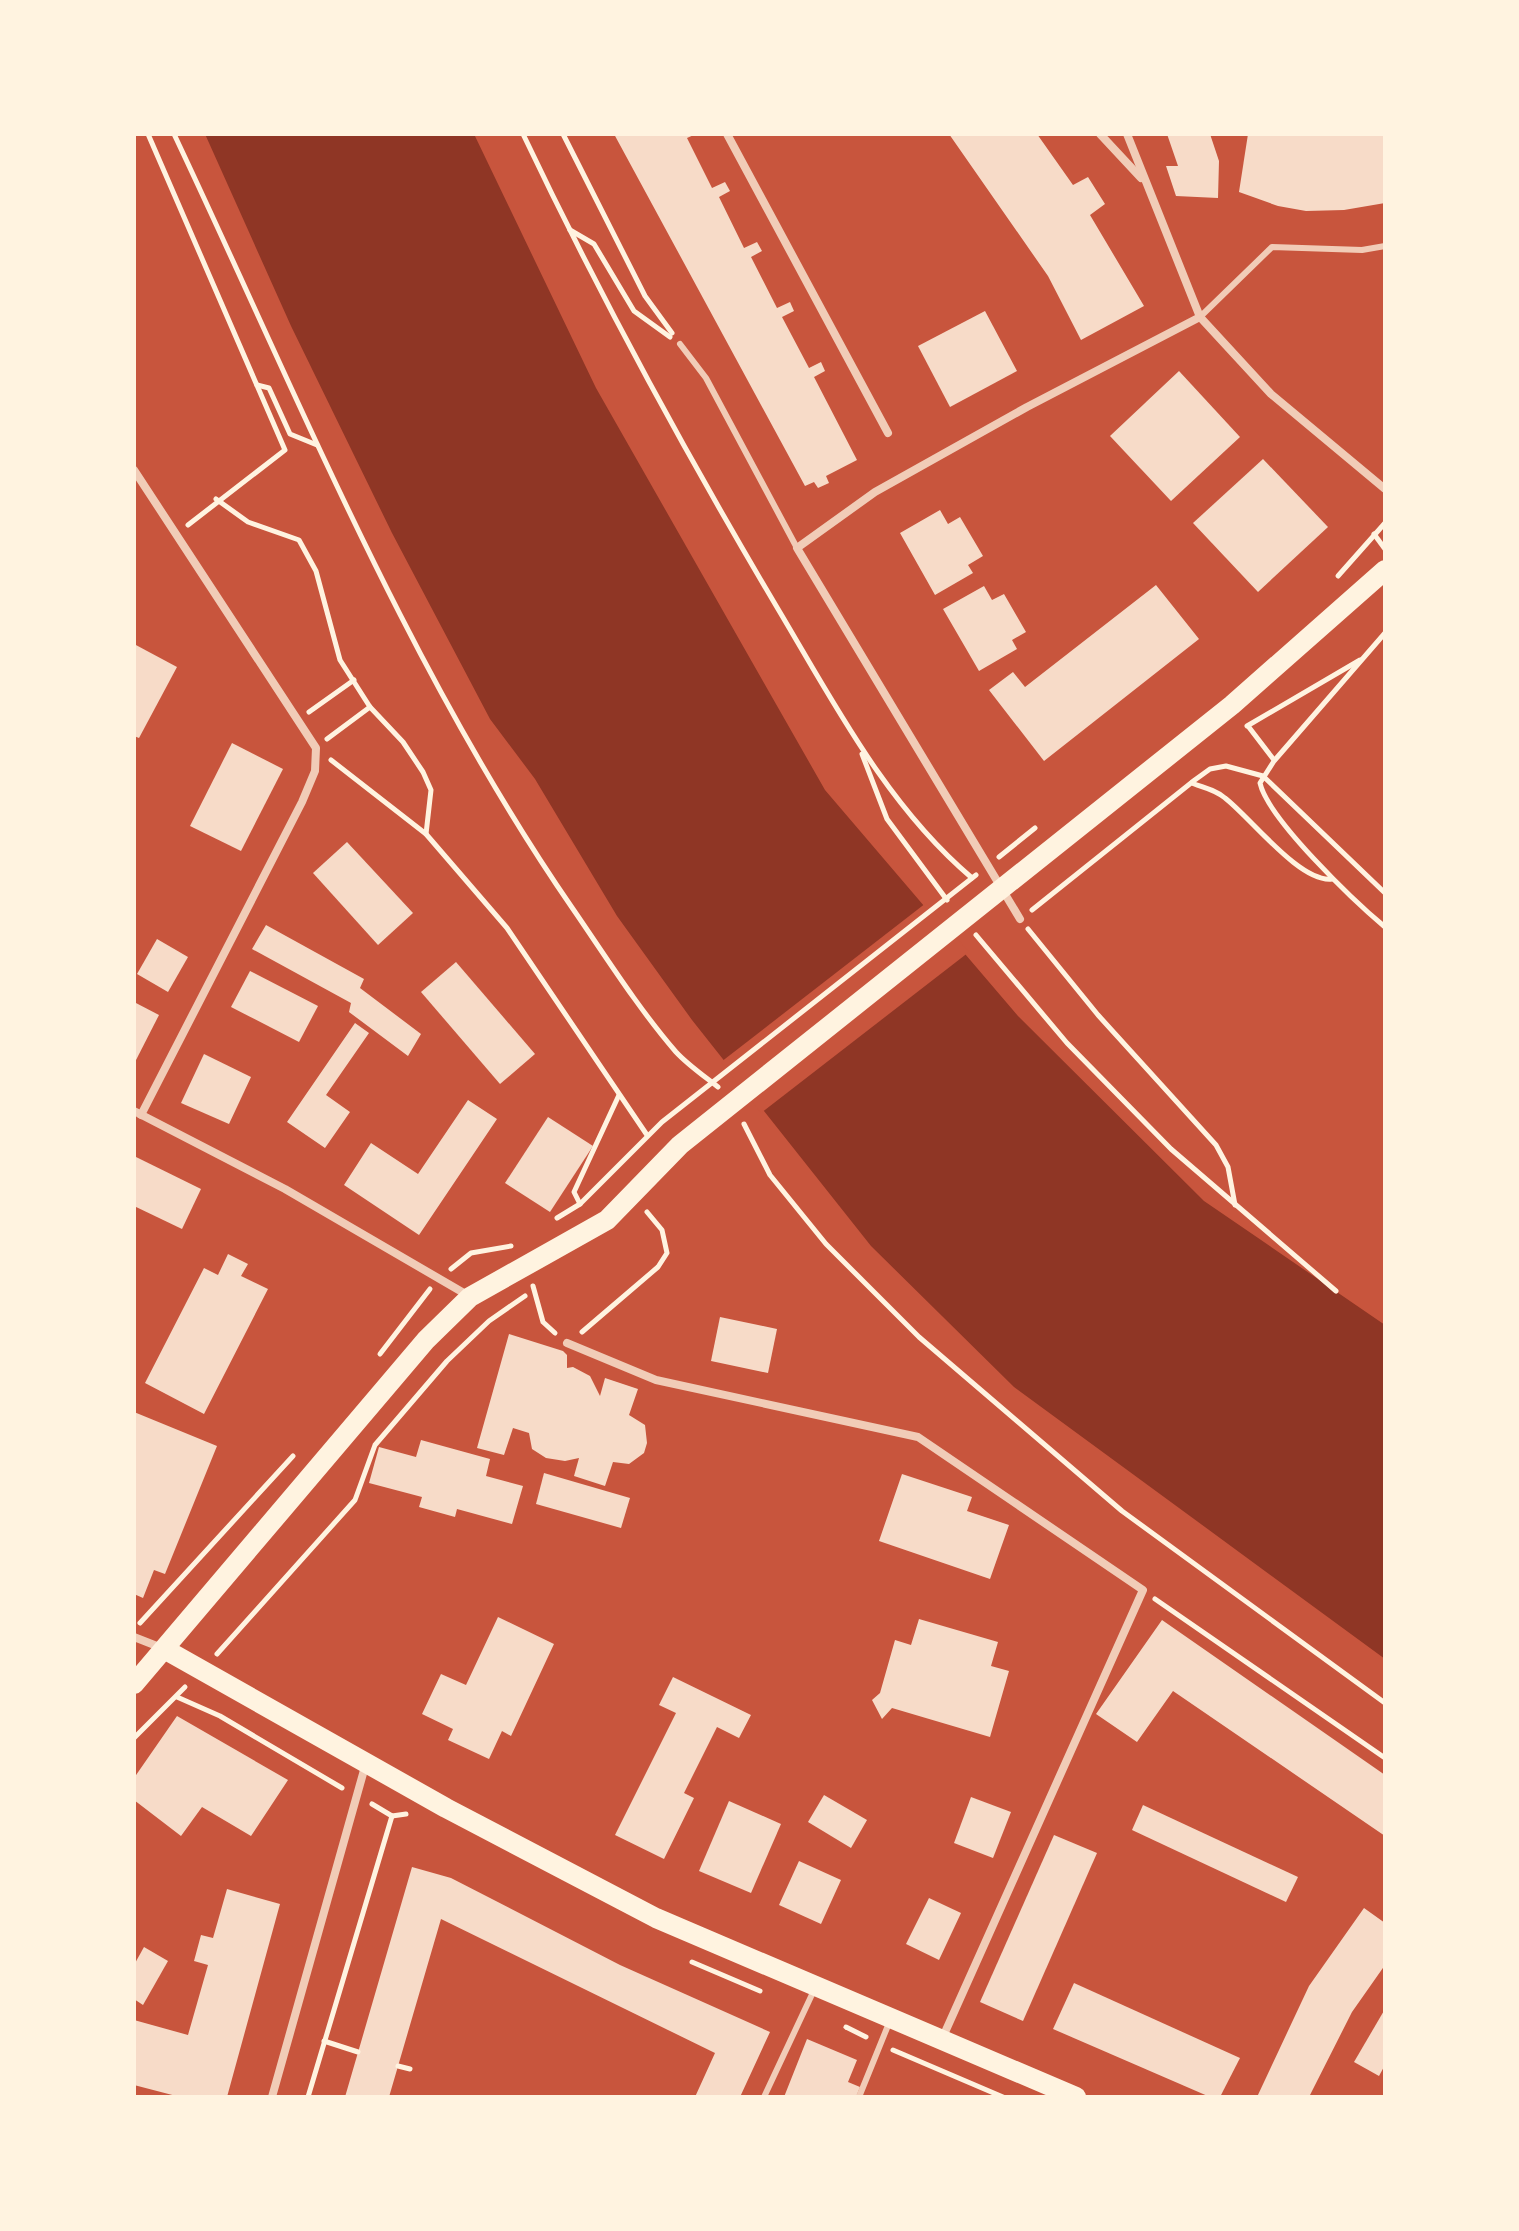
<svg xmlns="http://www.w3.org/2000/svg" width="1519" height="2231" viewBox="0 0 1519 2231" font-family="Inter,sans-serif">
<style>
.water{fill:#8f3625}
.pier{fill:#c8553d}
.building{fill:#f7dbc8}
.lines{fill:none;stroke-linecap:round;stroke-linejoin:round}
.path{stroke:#fff3e0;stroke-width:5}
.service{stroke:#f1ccb7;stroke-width:6}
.minor{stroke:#f1ccb7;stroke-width:8}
.primary{stroke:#fff3e0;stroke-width:20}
</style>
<rect width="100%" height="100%" fill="#c8553d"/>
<polygon class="water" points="205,134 474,134 596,388 825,790 1018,1016 1204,1201 1385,1325 1385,1659 1014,1387 871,1246 692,1020 617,916 535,779 490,719 392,533 291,326"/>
<polygon class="pier" points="926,903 969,952 761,1113 721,1062"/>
<g class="building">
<polygon points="614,134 696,134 687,138 712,188 725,182 730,191 719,197 744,248 757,242 762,251 751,257 777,308 790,302 794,311 782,317 809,368 821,362 825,371 814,377 857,460 826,476 829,483 818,488 814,482 805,486"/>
<polygon points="949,134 1037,134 1073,185 1088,177 1105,204 1090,215 1144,306 1081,340 1048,276"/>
<polygon points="1167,134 1210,134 1219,161 1218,198 1176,196 1166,166 1178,166"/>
<polygon points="1248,134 1385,134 1385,203 1344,210 1306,211 1278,206 1239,192"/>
<polygon points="985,311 1017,371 950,407 918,346"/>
<polygon points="1179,371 1240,437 1171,501 1110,436"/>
<polygon points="1263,459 1328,527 1258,592 1193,523"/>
<polygon points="940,510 948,524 960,517 983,556 968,565 973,573 935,595 900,533"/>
<polygon points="1156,585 1199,639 1044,761 989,690 1013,672 1025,687"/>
<polygon points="984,586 992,600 1004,594 1026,632 1012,640 1017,649 979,671 943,609"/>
<polygon points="134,644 177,667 139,738 134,736"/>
<polygon points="232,743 283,769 241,851 190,826"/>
<polygon points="347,842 413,913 378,945 313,873"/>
<polygon points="266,925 364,979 360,988 421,1034 408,1056 349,1012 351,1003 252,949"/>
<polygon points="157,939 188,957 168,992 137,974"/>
<polygon points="456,962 535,1054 500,1084 421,992"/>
<polygon points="250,971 318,1006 299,1042 231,1007"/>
<polygon points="134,1002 159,1015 134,1064"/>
<polygon points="355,1023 369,1033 326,1095 350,1112 325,1148 287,1122"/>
<polygon points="204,1054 251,1077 229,1124 181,1103"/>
<polygon points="468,1100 497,1119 419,1235 344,1185 371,1143 418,1174"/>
<polygon points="548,1117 593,1146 550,1212 505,1183"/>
<polygon points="134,1156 201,1189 182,1229 134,1206"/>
<polygon points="228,1254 248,1264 241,1276 268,1289 204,1414 145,1383 204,1268 218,1275"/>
<polygon points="720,1317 777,1329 768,1373 711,1361"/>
<polygon points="509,1334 563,1351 567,1355 567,1368 573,1367 590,1376 600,1396 605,1378 638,1389 629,1415 645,1425 647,1443 644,1453 629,1464 613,1462 605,1486 574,1476 579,1458 565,1461 546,1458 532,1449 529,1433 513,1428 504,1455 477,1448"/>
<polygon points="134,1412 217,1446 165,1574 154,1570 143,1598 134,1594"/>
<polygon points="421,1440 490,1459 486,1476 523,1486 512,1524 457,1509 455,1517 419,1507 422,1497 369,1483 379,1447 416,1457"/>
<polygon points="544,1473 630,1498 621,1528 536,1504"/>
<polygon points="902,1474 972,1497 967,1511 1009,1525 990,1579 879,1541"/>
<polygon points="498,1617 554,1644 511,1736 502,1731 489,1759 448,1740 453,1729 422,1714 441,1674 466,1685"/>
<polygon points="919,1619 998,1642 991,1666 1009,1671 990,1737 892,1708 882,1719 872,1700 880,1693 895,1640 911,1645"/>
<polygon points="1162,1620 1385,1775 1385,1836 1173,1691 1137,1742 1096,1714"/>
<polygon points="673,1677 751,1715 739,1738 717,1727 684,1793 694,1798 664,1859 615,1835 676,1713 659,1705"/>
<polygon points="177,1716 288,1780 251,1836 202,1807 181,1836 134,1800 134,1778"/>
<polygon points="824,1795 867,1820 851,1848 808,1822"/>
<polygon points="971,1797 1011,1812 993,1858 954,1843"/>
<polygon points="729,1801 781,1824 751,1893 699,1871"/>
<polygon points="1143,1805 1298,1877 1286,1902 1132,1830"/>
<polygon points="1054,1835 1097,1853 1023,2021 980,2002"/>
<polygon points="799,1861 841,1880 821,1924 779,1905"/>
<polygon points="412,1867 451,1878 620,1965 770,2032 740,2097 695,2097 715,2053 441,1919 389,2097 345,2097"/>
<polygon points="227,1889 280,1904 227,2097 180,2097 134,2085 134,2020 188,2035 208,1965 194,1961 201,1935 213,1938"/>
<polygon points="929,1898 961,1913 939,1960 906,1944"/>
<polygon points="1364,1908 1385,1923 1385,1965 1352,2012 1309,2097 1257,2097 1309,1986"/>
<polygon points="144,1947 168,1961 143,2005 134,1999 134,1965"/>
<polygon points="1074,1983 1240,2058 1220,2097 1210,2097 1053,2029"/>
<polygon points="1385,2009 1385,2065 1379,2076 1354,2062"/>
<polygon points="807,2039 857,2060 848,2082 860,2087 856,2097 784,2097"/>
</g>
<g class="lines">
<g class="path">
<polyline points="148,134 285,450 188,525"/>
<path d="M174 134C298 396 408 670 573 909 606 957 638 1008 676 1052 688 1065 704 1076 718 1087"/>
<path d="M523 134C600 296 686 454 778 609 834 703 887 806 972 878"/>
<polyline points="563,134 645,296 672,333"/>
<polyline points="570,230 594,244 634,311 670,337"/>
<polyline points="257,385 269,388 290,434 317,445"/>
<polyline points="216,499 248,522 299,540 316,571 340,660 370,707 403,742 423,772 431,790 426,834"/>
<polyline points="1374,534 1385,549"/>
<polyline points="1338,576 1385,523"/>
<path d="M1385 633 1274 761 1260 783C1268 819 1355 902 1385 927"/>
<polyline points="309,712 354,680"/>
<polyline points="1247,726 1360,660"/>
<polyline points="1248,726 1274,760"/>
<polyline points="327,739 370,707"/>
<polyline points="862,754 887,819 947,900"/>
<polyline points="331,760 426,834 507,928 647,1135"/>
<polyline points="1192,782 1210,769 1226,766 1263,776 1385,893"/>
<polyline points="999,857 1035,828"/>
<path d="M1032 910 1191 783C1203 787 1216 790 1225 798 1251 818 1300 883 1332 879"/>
<polyline points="1028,929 1098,1015 1216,1145 1228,1167 1235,1205"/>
<polyline points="976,935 1067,1043 1171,1149 1336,1291"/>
<polyline points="744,1124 770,1175 826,1244 919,1337 1122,1511 1385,1703"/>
<polyline points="580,1204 574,1192 619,1095"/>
<polyline points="557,1218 580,1204 662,1122 976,875"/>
<polyline points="451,1269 471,1253 511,1246"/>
<polyline points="533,1286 543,1322 555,1333"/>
<polyline points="582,1332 658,1267 667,1253 662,1230 647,1212"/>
<polyline points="380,1354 430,1289"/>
<polyline points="1155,1599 1385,1758"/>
<polyline points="140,1623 293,1456"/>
<polyline points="217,1654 355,1500 375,1445 447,1361 489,1321 525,1296"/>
<polyline points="177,1697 220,1716 342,1788"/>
<polyline points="134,1738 185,1687"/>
<polyline points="372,1804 392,1816 406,1814"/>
<polyline points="692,1962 760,1991"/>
<polyline points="846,2027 866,2037"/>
<polyline points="324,2041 358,2052"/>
<polyline points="893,2050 1003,2097"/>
<polyline points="398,2066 410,2069"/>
<polyline points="308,2097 392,1816"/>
</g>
<g class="service">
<polyline points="1200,317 1272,247 1362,250 1385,246"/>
<polyline points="680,344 706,378 797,548"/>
<polyline points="764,2097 815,1988"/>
<polyline points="859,2097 889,2023"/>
</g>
<g class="minor">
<polyline points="727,134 888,433"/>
<polyline points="1100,134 1141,178"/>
<polyline points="1127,134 1200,317 1271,394 1385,489"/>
<polyline points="134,470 316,748 315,771 302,802 141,1115"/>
<polyline points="1020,919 797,548 875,492 1027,407 1200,317"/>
<polyline points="134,1111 285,1189 469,1296"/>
<polyline points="567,1343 656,1380 918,1437 1143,1590 942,2039"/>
<polyline points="134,1637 162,1648"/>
<polyline points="272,2097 366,1763"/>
</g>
<g class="primary">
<polyline points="166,1650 446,1808 656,1918 1076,2097"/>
<polyline points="134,1684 426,1340 470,1297 607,1220 680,1145 1232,705 1385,570"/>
</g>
</g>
<rect width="1519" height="2231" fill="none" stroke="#fff3e0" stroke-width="272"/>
</svg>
